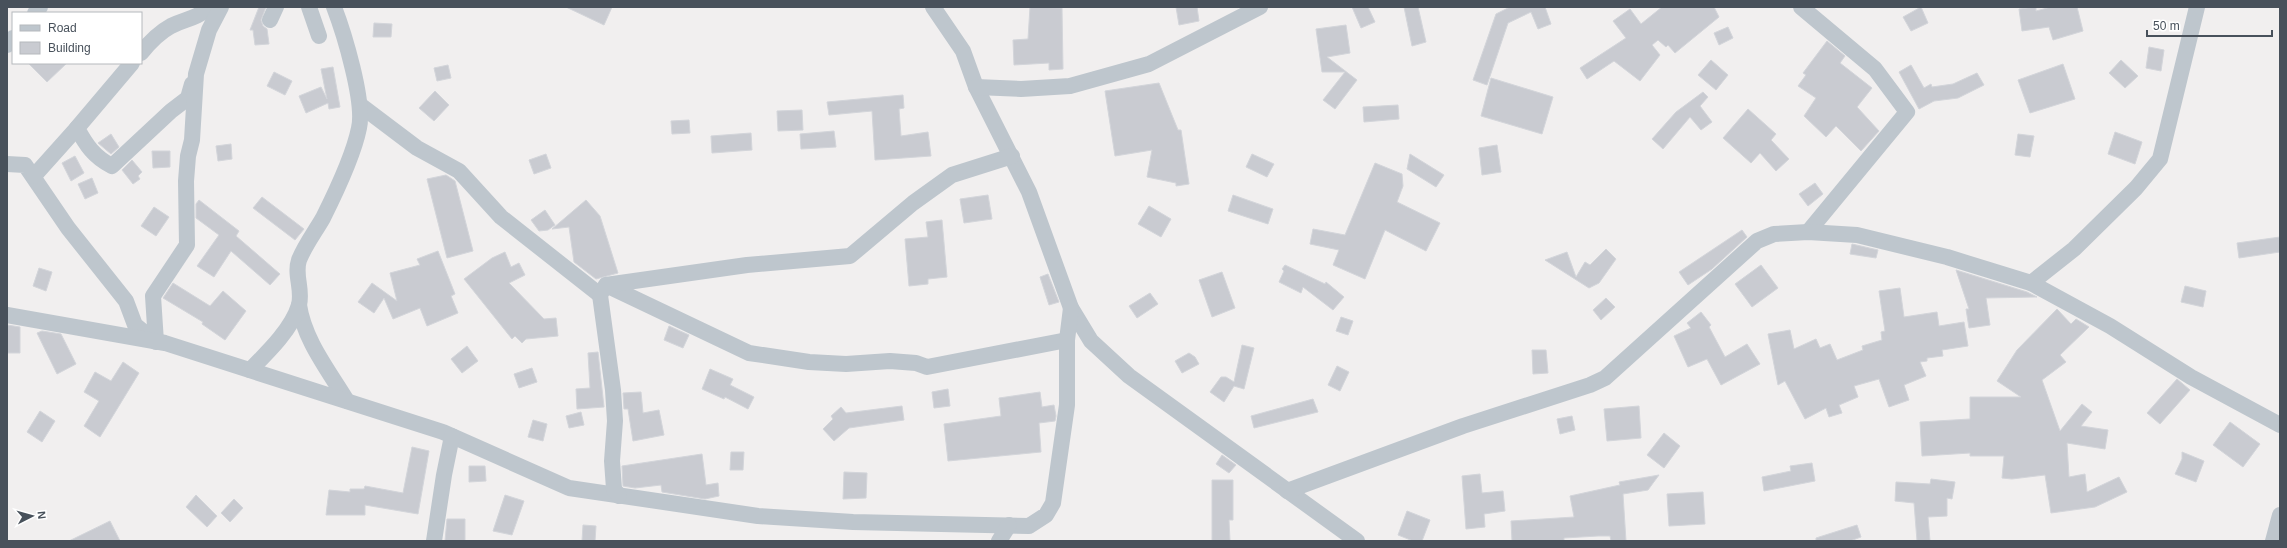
<svg xmlns="http://www.w3.org/2000/svg" width="2287" height="548" viewBox="0 0 2287 548" font-family="Arial,sans-serif">
<style>
.building{fill:#c9cbd1;stroke:#d3d5da}
.lines{fill:none;stroke-linecap:round;stroke-linejoin:round}
.street{stroke:#bec6cd;stroke-width:16}
</style>
<rect width="100%" height="100%" fill="#f1efef"/>
<g class="building">
<polygon points="259,7 266,7 261,20 263,26 267,29 269,44 255,45 253,30 250,30"/>
<polygon points="566,7 612,7 604,25"/>
<polygon points="1030,7 1062,8 1063,69 1049,70 1049,63 1014,65 1013,40 1028,39"/>
<polygon points="1176,7 1197,7 1199,21 1179,25"/>
<polygon points="1352,7 1368,7 1375,22 1361,28"/>
<polygon points="1404,7 1418,7 1426,42 1412,46"/>
<polygon points="1510,7 1545,7 1551,24 1538,29 1531,12 1508,23 1487,85 1473,80 1496,14"/>
<polygon points="1662,7 1714,7 1719,17 1675,53 1668,45 1666,47 1658,40 1652,45 1660,55 1640,81 1614,61 1587,79 1580,68 1626,38 1613,21 1630,9 1641,24"/>
<polygon points="1921,7 1928,23 1911,31 1903,17"/>
<polygon points="2036,7 2036,11 2051,7 2077,7 2083,31 2053,40 2049,27 2022,31 2019,9"/>
<polygon points="374,23 392,24 391,37 373,37"/>
<polygon points="1346,25 1350,53 1327,57 1357,80 1335,109 1323,100 1345,72 1322,72 1316,29"/>
<polygon points="1728,27 1733,38 1719,45 1714,33"/>
<polygon points="1827,41 1845,56 1840,63 1872,88 1857,107 1879,131 1861,151 1836,126 1826,137 1804,116 1816,98 1798,86 1806,75 1803,73"/>
<polygon points="2149,47 2164,50 2161,71 2146,68"/>
<polygon points="1711,60 1728,75 1716,90 1698,75"/>
<polygon points="2121,60 2138,76 2125,88 2109,73"/>
<polygon points="28,63 67,63 47,82"/>
<polygon points="2063,64 2075,99 2030,113 2018,80"/>
<polygon points="448,65 451,78 437,81 434,68"/>
<polygon points="1911,65 1924,88 1931,84 1932,87 1953,84 1977,73 1984,85 1958,98 1934,101 1919,109 1899,72"/>
<polygon points="333,67 340,107 329,109 328,103 306,113 299,96 321,87 327,99 321,69"/>
<polygon points="274,72 292,81 285,95 267,86"/>
<polygon points="1491,78 1553,97 1542,134 1481,116"/>
<polygon points="1159,83 1178,130 1181,130 1189,184 1176,186 1176,183 1147,177 1152,150 1115,156 1105,91"/>
<polygon points="435,91 449,105 434,121 419,108"/>
<polygon points="1703,92 1708,97 1700,106 1712,122 1701,130 1690,117 1663,149 1652,139 1676,112"/>
<polygon points="903,95 904,108 899,109 901,136 928,132 931,156 875,160 872,111 829,115 827,102"/>
<polygon points="1398,105 1399,119 1364,122 1363,107"/>
<polygon points="1748,109 1776,134 1771,140 1789,159 1776,171 1760,153 1751,163 1723,138"/>
<polygon points="802,110 803,130 778,131 777,111"/>
<polygon points="689,120 690,133 672,134 671,121"/>
<polygon points="834,131 836,147 801,149 800,134"/>
<polygon points="2115,132 2142,142 2135,164 2108,154"/>
<polygon points="751,133 752,150 712,153 711,136"/>
<polygon points="111,134 119,147 111,154 98,143"/>
<polygon points="2018,134 2034,136 2030,157 2015,155"/>
<polygon points="231,144 232,159 218,161 216,146"/>
<polygon points="1497,145 1501,172 1482,175 1479,148"/>
<polygon points="152,151 170,151 170,167 153,168"/>
<polygon points="546,154 551,168 534,174 529,160"/>
<polygon points="1252,154 1274,164 1267,177 1246,167"/>
<polygon points="1410,154 1444,175 1436,187 1407,169"/>
<polygon points="75,156 84,173 71,181 62,163"/>
<polygon points="132,160 142,172 138,176 140,179 133,184 122,170"/>
<polygon points="1375,163 1402,174 1403,186 1397,202 1440,223 1426,251 1385,230 1365,279 1333,265 1339,250 1310,244 1313,229 1345,235"/>
<polygon points="446,175 455,181 473,251 447,258 427,179"/>
<polygon points="92,178 98,193 85,199 78,184"/>
<polygon points="1815,183 1823,194 1808,206 1799,194"/>
<polygon points="988,195 992,219 964,223 960,199"/>
<polygon points="1233,195 1273,209 1268,224 1228,211"/>
<polygon points="262,197 304,229 295,240 253,208"/>
<polygon points="199,200 239,231 236,236 280,274 270,285 231,251 214,277 197,266 219,235 196,218 196,204"/>
<polygon points="586,200 600,216 618,273 596,279 574,262 569,227 552,229"/>
<polygon points="1149,206 1171,219 1161,237 1138,224"/>
<polygon points="154,207 169,217 156,236 141,226"/>
<polygon points="545,210 555,225 548,230 539,231 531,220"/>
<polygon points="942,220 947,277 928,279 928,284 909,286 905,239 928,237 926,222"/>
<polygon points="1742,230 1747,237 1712,269 1688,285 1679,272"/>
<polygon points="2280,237 2280,252 2239,258 2237,243"/>
<polygon points="1852,244 1878,250 1876,258 1850,254"/>
<polygon points="1606,249 1616,259 1599,283 1589,288 1545,260 1567,252 1576,277 1585,262 1590,265"/>
<polygon points="438,251 455,294 451,296 458,313 427,326 420,308 393,319 384,298 374,313 358,302 372,283 397,301 390,273 420,265 417,259"/>
<polygon points="505,252 511,267 519,263 525,275 509,283 544,319 556,318 558,336 526,339 522,343 515,336 512,339 464,279 492,258"/>
<polygon points="1285,265 1325,284 1326,282 1344,297 1333,310 1303,287 1301,293 1279,282 1284,271 1282,269"/>
<polygon points="1761,265 1778,288 1752,307 1735,284"/>
<polygon points="39,268 52,272 46,291 33,286"/>
<polygon points="1956,270 2027,292 2037,297 1986,298 1990,325 1969,328 1966,309 1969,309"/>
<polygon points="1222,272 1235,308 1212,317 1199,280"/>
<polygon points="1048,274 1059,302 1049,305 1040,277"/>
<polygon points="173,283 210,306 223,291 246,311 225,340 202,324 203,322 163,298"/>
<polygon points="2185,286 2206,291 2203,307 2181,302"/>
<polygon points="1900,288 1904,317 1937,312 1939,326 1964,322 1968,346 1942,350 1943,356 1927,358 1927,361 1920,362 1926,376 1904,385 1909,400 1889,407 1879,379 1854,386 1858,397 1839,405 1842,413 1829,417 1826,408 1805,419 1785,381 1778,385 1768,334 1790,330 1794,349 1816,339 1820,348 1830,344 1837,360 1863,350 1862,346 1882,340 1881,332 1885,331 1879,291"/>
<polygon points="1150,293 1158,304 1137,318 1129,306"/>
<polygon points="1606,298 1615,307 1601,320 1593,310"/>
<polygon points="2057,309 2071,324 2076,319 2089,327 2060,355 2066,362 2042,380 2060,431 2082,404 2092,412 2081,426 2108,430 2105,449 2067,443 2069,477 2085,474 2087,492 2119,477 2127,492 2095,507 2051,513 2045,475 2012,479 2002,478 2004,456 1970,456 1970,453 1922,456 1920,422 1970,419 1970,397 2021,397 1997,381 2017,350"/>
<polygon points="1701,312 1711,325 1709,327 1725,357 1747,344 1760,364 1721,385 1707,359 1688,367 1674,336 1691,328 1687,323"/>
<polygon points="1341,317 1353,321 1348,335 1336,331"/>
<polygon points="7,325 20,327 20,353 7,353"/>
<polygon points="669,326 689,335 683,348 664,340"/>
<polygon points="42,331 61,334 76,364 57,374 37,333"/>
<polygon points="1242,345 1254,348 1244,389 1234,386 1224,402 1210,392 1221,377 1226,377 1234,382"/>
<polygon points="467,346 478,361 462,373 451,359"/>
<polygon points="1532,350 1546,350 1548,373 1533,374"/>
<polygon points="598,352 604,407 577,409 576,389 590,388 588,353"/>
<polygon points="1189,353 1195,357 1199,364 1182,373 1175,361"/>
<polygon points="123,362 139,373 100,437 84,426 99,401 84,392 95,372 111,381"/>
<polygon points="1337,366 1349,372 1340,391 1328,385"/>
<polygon points="532,368 537,382 519,388 514,374"/>
<polygon points="710,369 733,379 730,385 754,397 748,409 725,397 724,399 702,389"/>
<polygon points="2177,379 2190,390 2160,424 2147,413"/>
<polygon points="948,389 950,406 934,408 932,392"/>
<polygon points="641,392 643,413 659,410 664,435 633,441 628,409 624,409 623,393"/>
<polygon points="1040,392 1042,407 1054,405 1056,416 1055,421 1039,423 1041,452 948,461 944,424 1001,416 999,398"/>
<polygon points="1313,399 1318,412 1254,428 1251,416"/>
<polygon points="902,406 904,420 849,428 834,441 823,429 833,419 831,416 841,407 846,413"/>
<polygon points="1639,406 1641,438 1607,441 1604,409"/>
<polygon points="40,411 55,421 42,442 27,432"/>
<polygon points="581,412 584,425 569,428 566,416"/>
<polygon points="1572,416 1575,430 1560,434 1557,419"/>
<polygon points="533,420 547,424 543,441 528,437"/>
<polygon points="2230,422 2260,444 2243,467 2213,445"/>
<polygon points="1664,433 1680,446 1664,468 1647,455"/>
<polygon points="412,447 429,451 418,514 365,505 365,515 326,515 329,490 350,492 350,489 364,489 365,486 403,493"/>
<polygon points="731,452 744,452 743,470 730,470"/>
<polygon points="2182,452 2204,461 2196,482 2175,474 2182,459"/>
<polygon points="702,454 706,485 718,483 719,496 705,499 662,492 661,485 635,488 623,486 622,466"/>
<polygon points="1222,455 1236,465 1229,473 1216,464"/>
<polygon points="1812,463 1815,481 1764,491 1762,477 1791,471 1790,466"/>
<polygon points="469,466 485,466 486,481 469,482"/>
<polygon points="844,472 867,473 866,498 843,499"/>
<polygon points="1480,474 1482,493 1503,491 1505,511 1484,514 1485,527 1466,529 1462,476"/>
<polygon points="1659,475 1648,490 1623,494 1626,541 1611,541 1610,536 1598,536 1564,538 1564,541 1512,541 1511,521 1574,517 1570,496 1620,485 1619,482"/>
<polygon points="1931,479 1955,482 1952,499 1947,498 1947,516 1928,517 1930,541 1917,541 1914,503 1895,501 1896,482 1930,484"/>
<polygon points="1212,480 1233,480 1233,520 1229,520 1230,541 1212,541"/>
<polygon points="1703,492 1705,524 1669,526 1667,494"/>
<polygon points="196,495 217,516 207,527 186,507"/>
<polygon points="505,495 524,501 512,535 493,531"/>
<polygon points="234,499 243,508 230,522 221,513"/>
<polygon points="1407,511 1430,520 1422,541 1413,541 1398,535"/>
<polygon points="447,519 465,519 465,541 445,541"/>
<polygon points="110,521 120,541 69,541"/>
<polygon points="583,525 596,526 595,541 582,541"/>
<polygon points="1857,525 1861,537 1850,541 1816,541 1816,538"/>
</g>
<g class="lines">
<g class="street">
<polyline points="309,7 319,36"/>
<polyline points="933,7 963,51 976,87 1029,192 1071,308 1091,341 1129,376 1357,541"/>
<polyline points="1801,7 1875,69 1907,112 1808,232"/>
<polyline points="35,13 40,7"/>
<polyline points="270,20 276,7"/>
<polyline points="7,45 13,38"/>
<path d="M141 53C149 43 160 32 171 26 187 18 194 20 210 7"/>
<path d="M132 63 77 128C86 145 94 157 112 166L171 111 188 98 192 84"/>
<polyline points="976,87 1021,89 1070,86 1149,64 1260,7"/>
<polyline points="360,105 417,148 459,171 501,217 600,295"/>
<polyline points="7,164 25,165 68,228 126,301 135,325 156,342 153,296 187,245 186,181 188,156 192,140 196,74 209,30 221,7"/>
<polyline points="34,176 77,128"/>
<polyline points="2031,283 2074,249 2136,188 2160,159 2197,7"/>
<polyline points="606,285 749,353 809,362 846,364 890,361 916,363 927,367 1067,340"/>
<path d="M299 305C304 340 329 371 347 401"/>
<polyline points="7,315 165,343 443,432 569,488 758,516 853,522 1029,526 1046,515 1053,503 1067,405 1067,340 1071,308"/>
<path d="M250 370C267 353 292 329 299 305 303 289 294 275 299 260 305 245 315 232 323 218 335 194 354 153 359 128 365 102 344 33 334 7"/>
<polyline points="1287,491 1463,426 1590,385 1605,378 1757,241 1774,234 1808,232 1857,235 1947,257 2031,283 2110,326 2191,377 2280,425"/>
<polyline points="619,496 614,489 612,461 615,421 613,390 600,295 606,285 747,265 850,256 913,203 952,175 1012,156"/>
<polyline points="434,541 444,475 452,436"/>
<polyline points="999,541 1009,525"/>
<polyline points="2273,541 2280,515"/>
</g>
</g>
<rect width="2287" height="548" fill="none" stroke="#48515b" stroke-width="16"/>
<rect x="12" y="12" width="130" height="52" fill="#ffffff" stroke="#b6b9bd"/>
<rect x="20" y="25" width="20" height="6" fill="#bec6cd" stroke="#b6b9bd"/>
<text x="48" y="32" font-size="12" fill="#48515b">Road</text>
<rect x="20" y="42" width="20" height="12" fill="#c9cbd1" stroke="#b6b9bd"/>
<text x="48" y="52" font-size="12" fill="#48515b">Building</text>
<g transform="translate(32 516) rotate(84)" stroke="#ffffff" stroke-width="3" paint-order="stroke">
<path d="M0-3L7 15L0 10L-7 15Z" fill="#48515b"/>
<text y="-6" font-size="11" font-weight="bold" text-anchor="middle" fill="#48515b">N</text>
</g>
<path d="M2147 30v6h125v-6" fill="none" stroke="#48515b" stroke-width="2"/>
<text x="2153" y="30" font-size="12" fill="#48515b" stroke="#ffffff" stroke-width="3" paint-order="stroke">50 m</text>
</svg>
